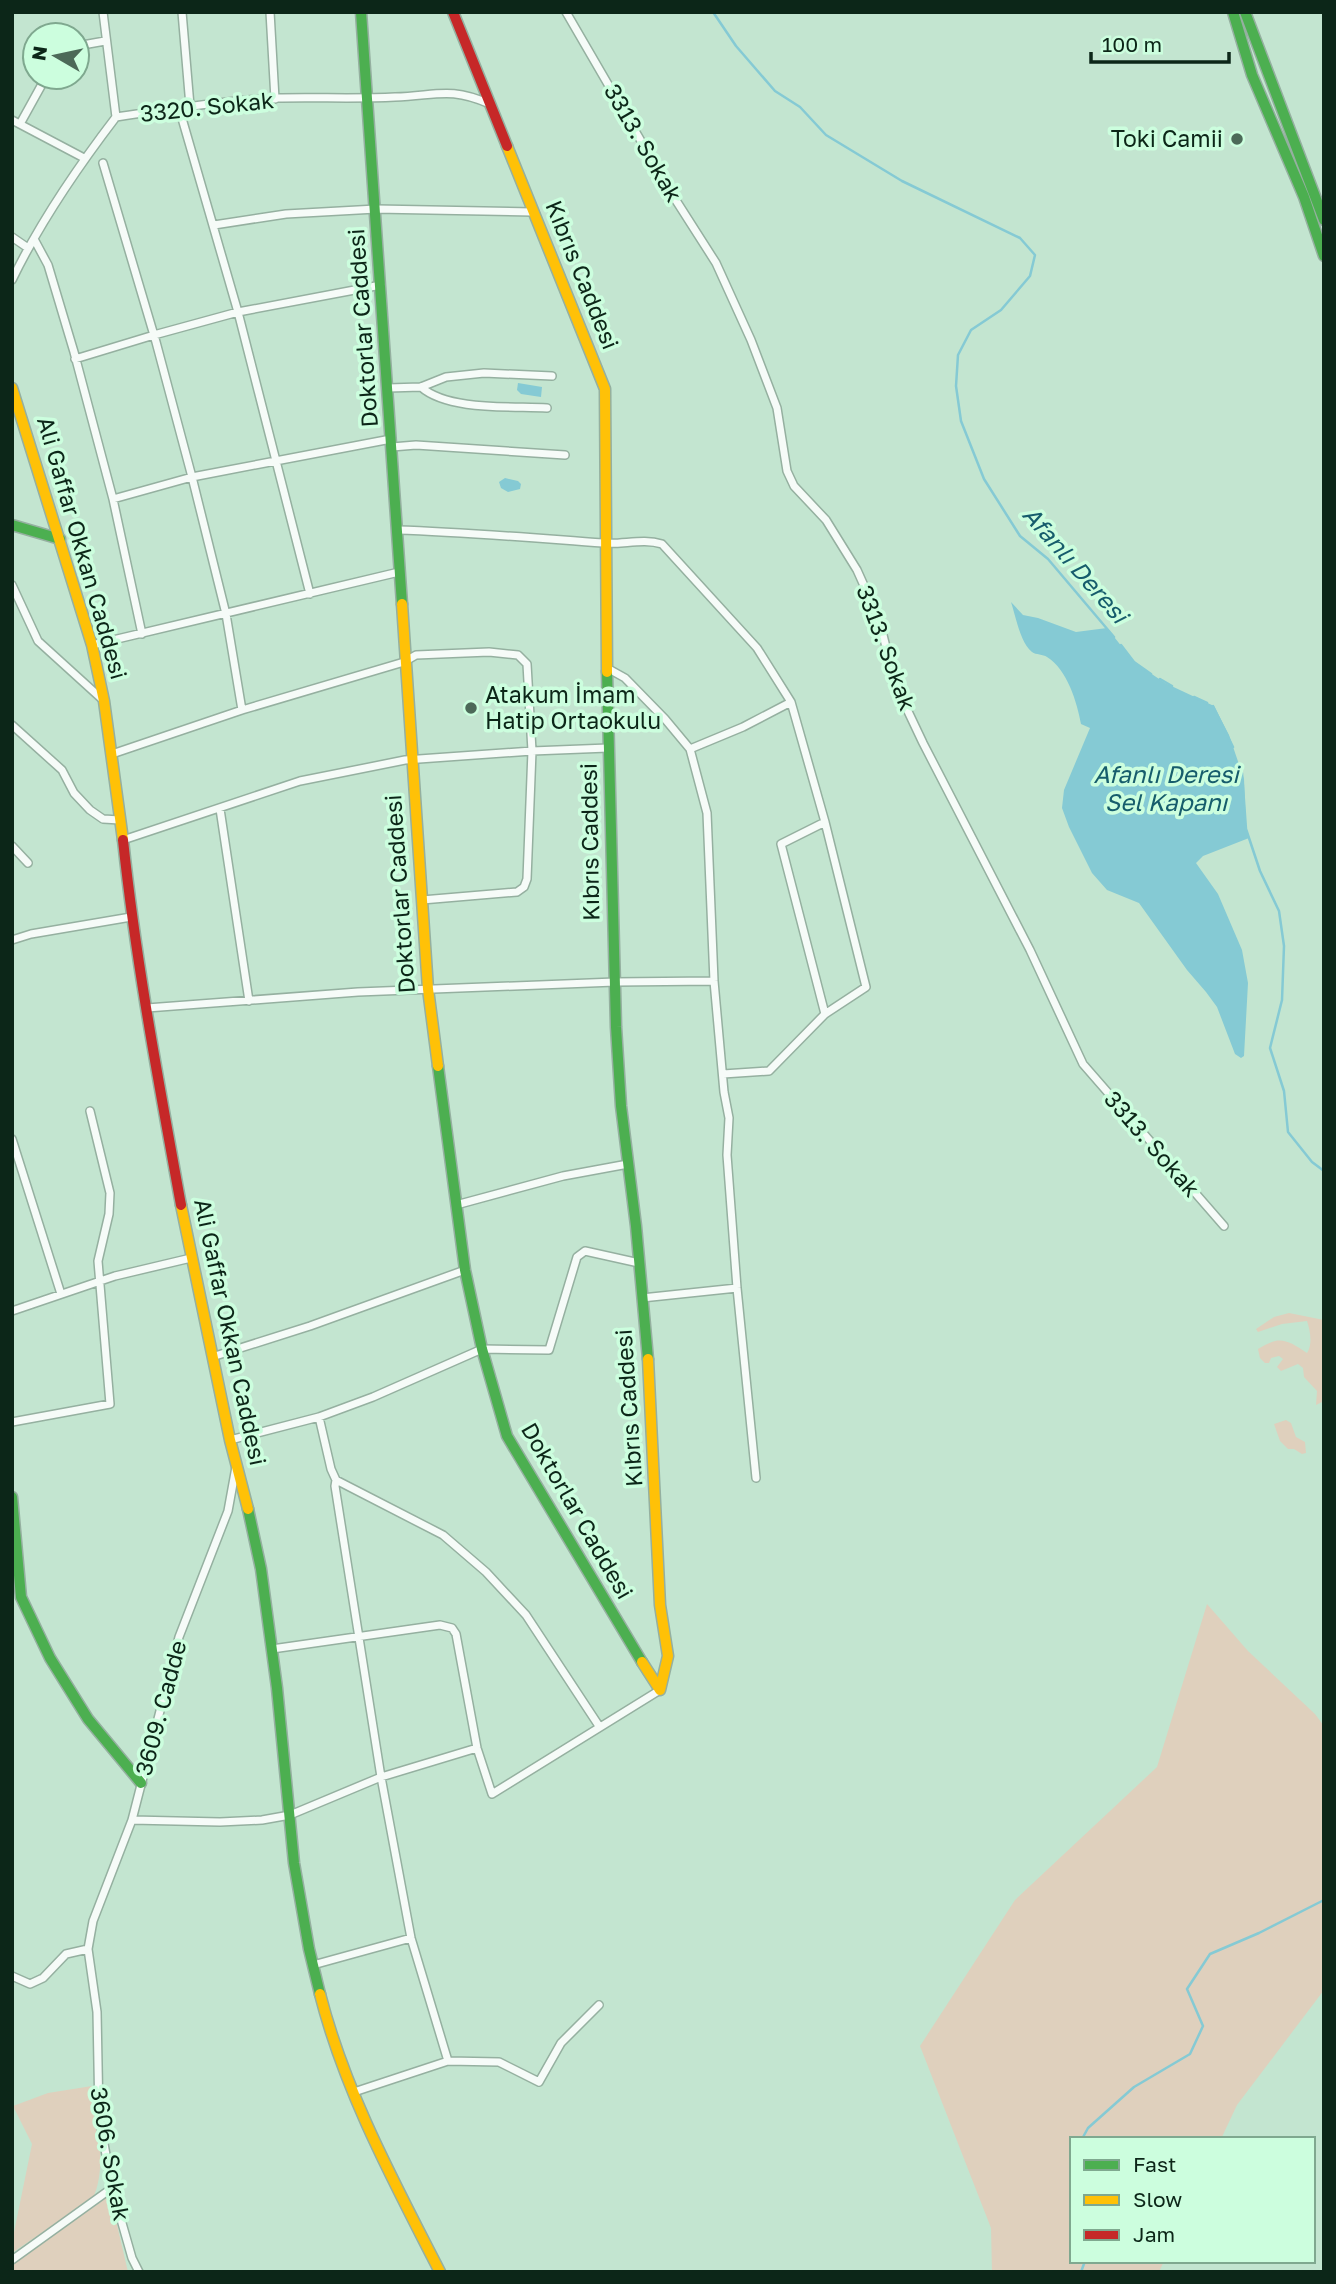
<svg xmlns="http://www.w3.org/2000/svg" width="1336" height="2284" viewBox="0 0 1336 2284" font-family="'Golos Text',sans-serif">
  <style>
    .green { fill: #dfd0bd }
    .water { fill: #85cad4 }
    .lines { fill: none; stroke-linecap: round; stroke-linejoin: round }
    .stream { stroke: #85cad4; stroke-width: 2.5 }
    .street-casing { stroke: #95b0a0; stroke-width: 10 }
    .fast-casing { stroke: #95b0a0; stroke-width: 13 }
    .slow-casing { stroke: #95b0a0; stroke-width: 13 }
    .jam-casing { stroke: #95b0a0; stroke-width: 13 }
    .street { stroke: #f6fbf8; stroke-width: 7 }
    .fast { stroke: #4caf50; stroke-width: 10 }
    .slow { stroke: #ffc107; stroke-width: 10 }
    .jam { stroke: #c62828; stroke-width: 10 }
    .poi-dot { fill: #4c6958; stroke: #ccfede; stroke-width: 2.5 }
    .labels { text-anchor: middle; stroke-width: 7; stroke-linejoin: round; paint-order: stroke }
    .street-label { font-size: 23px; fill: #0c2618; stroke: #ccfede }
    .poi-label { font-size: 23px; fill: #0c2618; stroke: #ccfede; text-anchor: end }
    .water-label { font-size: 24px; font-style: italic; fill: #165c6c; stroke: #ccfede }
  </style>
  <rect width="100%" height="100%" fill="#c3e5d0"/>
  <path class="green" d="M 1289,1313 L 1324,1320 L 1324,1401 L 1316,1405 L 1317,1391 L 1304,1377 L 1303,1368 L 1298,1364 L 1281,1371 L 1277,1367 L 1283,1359 L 1279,1356 L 1271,1358 L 1269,1363 L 1265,1363 L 1260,1358 L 1258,1349 C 1280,1335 1287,1340 1307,1353 C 1313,1344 1310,1330 1307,1321 L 1282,1324 L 1258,1332 L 1256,1329 L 1274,1317 Z
    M 1286,1420 L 1291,1423 L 1296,1437 L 1305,1442 L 1306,1453 L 1302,1454 L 1294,1449 L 1288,1449 L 1280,1441 L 1274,1424 Z
    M 1207,1604 L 1248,1651 L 1315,1714 L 1324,1726 L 1324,1990 L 1237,2105 L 1221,2139 L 1072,2139 L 1072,2261 L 1164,2261 L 1159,2272 L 992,2272 L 991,2228 L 920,2046 L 1015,1900 L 1157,1767 Z
    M 92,2086 C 96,2122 108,2165 93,2198 L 12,2253 L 12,2242 L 32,2144 L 13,2106 L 48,2093 Z
    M 110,2195 L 128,2272 L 12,2272 L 12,2264 Z"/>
  <path class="water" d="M 518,383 L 542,387 L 541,397 L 521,394 L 517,390 Z
    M 505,478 L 518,481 L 521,484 L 520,489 L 508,492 L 501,488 L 499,482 Z
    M 1011,602 L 1023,615 L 1038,618 L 1076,632 L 1107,628 L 1134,662 L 1165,683 L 1214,706 L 1229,735 L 1244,779 L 1246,829 L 1249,838 L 1203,856 L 1196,863 L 1218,894 L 1242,950 L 1248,983 L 1244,1056 L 1241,1058 L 1235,1054 L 1217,1007 L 1206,992 L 1187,970 L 1139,903 L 1107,890 L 1092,873 L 1069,827 L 1062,808 L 1064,790 L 1090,728 L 1081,724 C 1077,702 1067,669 1047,657 C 1043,654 1036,655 1032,652 C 1020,642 1016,617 1011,602 Z"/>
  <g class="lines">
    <path class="stream" d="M 713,12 L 736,46 L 775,91 L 800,107 L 826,135 L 902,181 L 1020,238 L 1035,255 L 1030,276 L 1001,310 L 971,330 L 958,355 L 956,386 L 961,421 L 984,479 L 1020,536 L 1048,559 L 1114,637
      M 1121,645 L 1134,662 L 1151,674
      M 1160,679 L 1172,686
      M 1194,697 L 1207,703
      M 1213,706 L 1233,747
      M 1242,773 L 1246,829 L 1260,871 L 1279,911 L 1284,946 L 1282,1000 L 1270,1048 L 1284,1091 L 1288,1132 L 1312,1162 L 1324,1171
      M 1082,2139 L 1088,2128 L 1134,2087 L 1190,2054 L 1203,2026 L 1187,1989 L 1210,1954 L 1259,1933 L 1324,1900
      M 1081,2272 L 1085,2261"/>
    <g class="street-casing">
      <path id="street" d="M 103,12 L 116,117
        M 182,12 L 190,106
        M 270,12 L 275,99
        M 566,12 L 670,191 L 716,263 L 751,340 L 777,408 L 787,471 L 794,486 L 826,520 L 857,570 L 879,619 L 889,659 L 905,705 L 923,743 L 1030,950 L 1083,1064 L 1224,1226
        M 77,46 L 105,41
        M 179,108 L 238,312 L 310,594
        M 12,120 L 84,158
        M 20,124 L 46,77
        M 103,163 L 156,342 L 192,477 L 226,614 L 242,710
        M 214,225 L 286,214 L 376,209 L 533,212
        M 12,237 L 28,248
        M 34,239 L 48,265 L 74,352 L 113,499 L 142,634
        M 12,280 C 40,222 77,168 116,117 C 169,109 223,101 276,98 C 316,97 356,99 395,97 C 436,96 449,86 490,104
        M 75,359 L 154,335 L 238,312 L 381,285
        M 421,387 C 448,411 512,406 547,408
        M 388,388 L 421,387 L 446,377 L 484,373 L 552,376
        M 392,447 L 416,445 L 565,455
        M 113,499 L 192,477 L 391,439
        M 397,530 C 466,532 534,538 603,543 C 622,545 643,538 662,544 L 757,648 L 791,702 L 825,822 L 866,987 L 825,1014 L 769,1071 L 723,1074
        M 12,585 L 38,641 L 103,700
        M 92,645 L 399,572
        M 607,668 L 625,678 L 665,719 L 690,749 L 707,813 L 714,981 L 724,1092 L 729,1118 L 727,1155 L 737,1288 L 756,1478
        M 12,725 L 62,770 L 74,793 L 90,810 L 103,819 L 120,820
        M 690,749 L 743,727 L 791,702
        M 112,754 L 242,710 L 404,662 L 416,655 L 489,652 L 518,655 L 527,664 L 532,751 L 527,879 L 524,887 L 517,892 L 422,900
        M 220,809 L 249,1001
        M 123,840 L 300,781 L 405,760 L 532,751 L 608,748
        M 12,846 L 28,863
        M 12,940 L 31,934 L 131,917
        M 147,1008 L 358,992 L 615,982 L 714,981
        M 825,1014 L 781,844 L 825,822
        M 12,1139 L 61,1294
        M 456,1205 L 563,1176 L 628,1164
        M 642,1298 L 737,1288
        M 12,1311 L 115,1276 L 191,1258
        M 212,1357 L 310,1326 L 465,1270
        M 319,1417 L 331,1469 L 336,1480 L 443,1535 L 486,1572 L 526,1615 L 599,1726
        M 12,1422 L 110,1404 L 98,1261 L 109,1214 L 110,1193 L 90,1111
        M 230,1440 L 319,1417 L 373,1397 L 482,1349 L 549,1350 L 577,1257 L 585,1251 L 639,1263
        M 336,1480 L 335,1486 L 381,1777 L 411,1938 L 448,2061
        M 272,1649 L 440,1625 L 452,1628 L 456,1634 L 477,1748 L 492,1794 L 660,1690
        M 132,1820 L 220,1822 L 262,1820 L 290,1815 L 381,1777 L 477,1748
        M 313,1965 L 411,1938
        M 12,1976 L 30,1984 L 43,1978 L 66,1954 L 88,1949
        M 354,2092 L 448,2061 L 499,2062 L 539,2082 L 561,2043 L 599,2005
        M 12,2260 L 112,2188
        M 139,2272 L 132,2258 L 112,2188 L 99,2116 L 97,2012 L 88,1949 L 93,1921 L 132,1820 L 179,1637 L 228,1511 L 236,1467"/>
    </g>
    <g class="fast-casing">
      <path id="fast" d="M 361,12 L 402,604
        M 1233,12 L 1252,75 L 1304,197 L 1324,256
        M 1245,12 L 1324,220
        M 12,525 L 60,539
        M 607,672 L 616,1027 L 621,1106 L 636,1226 L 648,1359
        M 438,1066 L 465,1270 L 482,1349 L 507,1436 L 642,1662
        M 12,1497 L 21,1597 L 50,1658 L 88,1719 L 141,1783
        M 248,1509 L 261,1569 L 277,1688 L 294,1863 L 309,1949 L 320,1994"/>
    </g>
    <g class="slow-casing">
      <path id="slow" d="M 507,146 L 605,389 L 607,672
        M 12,388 L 92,645 L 104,701 L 123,840
        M 402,604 L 428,989 L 438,1066
        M 181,1205 L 230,1440 L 248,1509
        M 642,1662 L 660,1690 L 668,1656 L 660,1605 L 648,1359
        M 320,1994 C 345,2092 394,2182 440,2272"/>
    </g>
    <g class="jam-casing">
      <path id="jam" d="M 453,12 L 507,146
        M 123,840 C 136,963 159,1084 181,1205"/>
    </g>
    <use href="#street" class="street"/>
    <use href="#fast" class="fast"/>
    <use href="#slow" class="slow"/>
    <use href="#jam" class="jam"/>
  </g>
  <g class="poi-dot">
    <circle cx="1237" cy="139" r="7"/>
    <circle cx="471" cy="708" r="7"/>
  </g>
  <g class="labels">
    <g class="street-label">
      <text transform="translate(207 107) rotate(-6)" y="8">3320. Sokak</text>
      <text transform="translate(643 143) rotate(60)" y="8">3313. Sokak</text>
      <text transform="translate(582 275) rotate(68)" y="8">Kıbrıs Caddesi</text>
      <text transform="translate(363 328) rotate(-94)" y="8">Doktorlar Caddesi</text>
      <text transform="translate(82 548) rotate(74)" y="8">Ali Gaffar Okkan Caddesi</text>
      <text transform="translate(886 648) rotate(70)" y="8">3313. Sokak</text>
      <text transform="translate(590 842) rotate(-91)" y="8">Kıbrıs Caddesi</text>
      <text transform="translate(400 894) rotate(-94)" y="8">Doktorlar Caddesi</text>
      <text transform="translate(1152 1144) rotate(49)" y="8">3313. Sokak</text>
      <text transform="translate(230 1332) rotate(78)" y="8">Ali Gaffar Okkan Caddesi</text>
      <text transform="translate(629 1408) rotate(-94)" y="8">Kıbrıs Caddesi</text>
      <text transform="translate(577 1511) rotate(60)" y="8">Doktorlar Caddesi</text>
      <text transform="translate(161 1708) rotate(-75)" y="8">3609. Cadde</text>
      <text transform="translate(110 2154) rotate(80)" y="8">3606. Sokak</text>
    </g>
    <g class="poi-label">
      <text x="1223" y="147">Toki Camii</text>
      <text x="485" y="703" text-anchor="start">Atakum İmam<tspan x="485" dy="26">Hatip Ortaokulu</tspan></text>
    </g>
    <g class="water-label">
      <text transform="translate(1075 565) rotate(49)" y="8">Afanlı Deresi</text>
      <text x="1166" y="783">Afanlı Deresi<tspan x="1166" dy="28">Sel Kapanı</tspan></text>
    </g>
  </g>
  <rect width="1336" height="2284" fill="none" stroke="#0c2618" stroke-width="28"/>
  <rect x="1070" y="2137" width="245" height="126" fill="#ccfede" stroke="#7fa88f" stroke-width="2"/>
  <rect x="1084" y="2160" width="35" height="10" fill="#4caf50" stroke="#7fa88f" stroke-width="2"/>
  <text x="1133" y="2172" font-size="21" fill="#0c2618">Fast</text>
  <rect x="1084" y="2195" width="35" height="10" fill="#ffc107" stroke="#7fa88f" stroke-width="2"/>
  <text x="1133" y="2207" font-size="21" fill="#0c2618">Slow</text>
  <rect x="1084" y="2230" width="35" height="10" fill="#c62828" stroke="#7fa88f" stroke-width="2"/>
  <text x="1133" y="2242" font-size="21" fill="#0c2618">Jam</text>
  <g transform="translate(56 56) rotate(279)"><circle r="33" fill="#ccfede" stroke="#7fa88f" stroke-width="2"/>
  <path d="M0-5L12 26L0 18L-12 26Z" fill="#4c6958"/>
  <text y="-10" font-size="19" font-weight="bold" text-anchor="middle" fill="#0c2618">N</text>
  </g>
  <path d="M1091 52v10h138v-10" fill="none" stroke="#0c2618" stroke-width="3.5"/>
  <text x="1102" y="52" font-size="21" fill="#0c2618" stroke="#ccfede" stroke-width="5" paint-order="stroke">100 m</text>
</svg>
